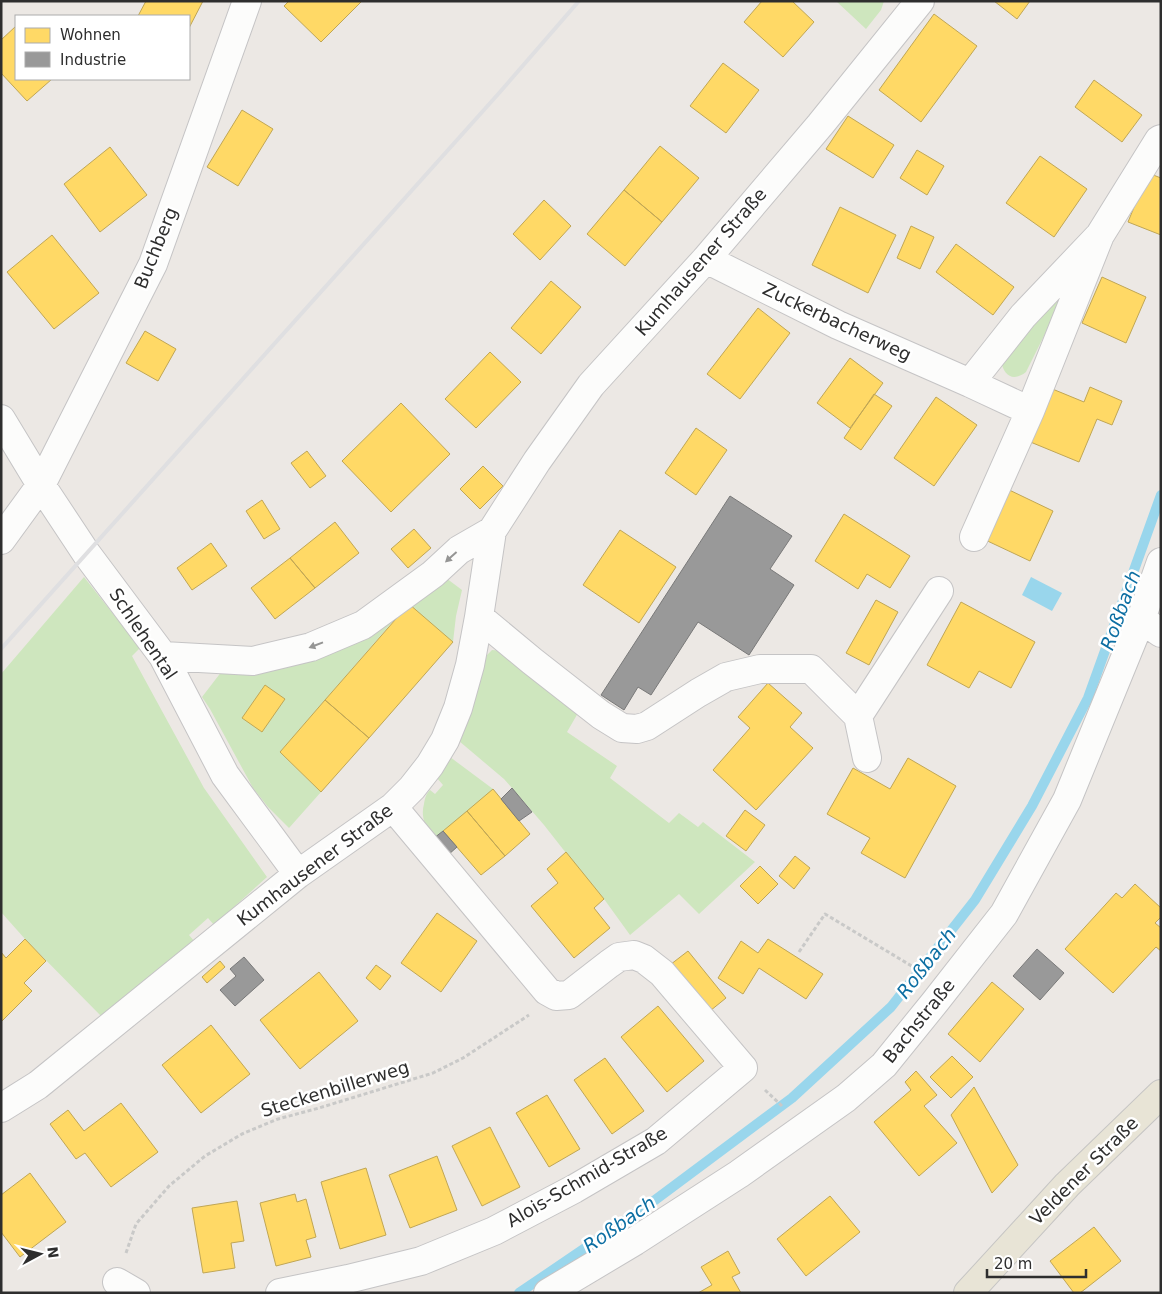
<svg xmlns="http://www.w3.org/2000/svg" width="1162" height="1294" viewBox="0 0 1162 1294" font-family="'DejaVu Sans',sans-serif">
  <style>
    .green { fill: #cee6be }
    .water { fill: #99d6ec }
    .homes { fill: #ffd966; stroke: #c0a655 }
    .industry { fill: #999; stroke: #797979 }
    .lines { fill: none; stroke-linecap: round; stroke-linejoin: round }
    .stream { stroke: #99d6ec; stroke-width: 10 }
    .minor-casing { stroke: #c5c4c5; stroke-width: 30 }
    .major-casing { stroke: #c6c5c4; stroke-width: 30 }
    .path { stroke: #c9c9c8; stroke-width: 3; stroke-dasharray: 4 2.5; stroke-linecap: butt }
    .minor { stroke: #fcfcfb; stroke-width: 28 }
    .major { stroke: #e8e4d6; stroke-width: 28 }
    .rail { stroke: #dfdfe1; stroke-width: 4 }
    .oneway { fill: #959594 }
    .labels { text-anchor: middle; stroke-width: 5; stroke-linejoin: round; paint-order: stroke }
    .street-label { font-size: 18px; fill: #2e2e2e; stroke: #fff }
    .water-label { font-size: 19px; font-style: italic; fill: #0d6fa3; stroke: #fff }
  </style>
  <rect width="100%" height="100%" fill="#ece8e4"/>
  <path class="green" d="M 836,1 L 884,1 L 881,10 L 866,29 Z
    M 1061,295 L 1061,302 L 1026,372 C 1013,382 1004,376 1001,361 Z
    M 442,575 L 462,590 L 456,616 L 453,642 L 408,604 L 280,752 L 321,792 L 289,828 L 268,807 L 253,788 L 210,709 L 202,697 L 222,671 L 244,670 Z
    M 84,577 L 140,648 L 132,656 L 204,788 L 267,877 L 214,925 L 208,918 L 189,935 L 195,942 L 102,1017 L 25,939 L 1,912 L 1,674 Z
    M 492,650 L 503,651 L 578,713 L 567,732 L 617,766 L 610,778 L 669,823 L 679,813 L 698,827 L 703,822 L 755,862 L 699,914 L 679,894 L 630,935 L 604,899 L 566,853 L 544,825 L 512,788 L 504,779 L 459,741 L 487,655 Z
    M 450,757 L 493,789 L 457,847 L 448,855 C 436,840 418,825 424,804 C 425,798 426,794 430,790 L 435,794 L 443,785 L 437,778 Z"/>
  <path class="water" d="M 1031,577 L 1062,593 L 1052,611 L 1022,595 Z"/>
  <path class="homes" d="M 146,1 L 203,1 L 189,28 L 189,16 L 138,16 Z
    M 289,1 L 362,1 L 321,42 L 284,6 Z
    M 762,1 L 792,1 L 814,22 L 783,57 L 744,22 Z
    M 994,1 L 1030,1 L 1017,19 Z
    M 934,14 L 977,46 L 921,122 L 879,90 Z
    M 16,26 L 16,79 L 52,79 L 27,101 L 1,73 L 1,40 Z
    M 723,63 L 759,90 L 726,133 L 690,106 Z
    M 1094,80 L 1142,115 L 1122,142 L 1075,107 Z
    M 242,110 L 273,129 L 238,186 L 207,167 Z
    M 848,116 L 894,145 L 873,178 L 826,149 Z
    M 660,146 L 699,178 L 662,222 L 624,190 Z
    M 110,147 L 147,195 L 100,232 L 64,184 Z
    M 917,150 L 944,166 L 927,195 L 900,178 Z
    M 1040,156 L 1087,189 L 1054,237 L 1006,203 Z
    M 1148,173 L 1161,178 L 1161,235 L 1128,222 Z
    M 624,190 L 662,222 L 625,266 L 587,234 Z
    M 544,200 L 571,226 L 540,260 L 513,234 Z
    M 840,207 L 896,235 L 868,293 L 812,265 Z
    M 911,226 L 934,237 L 920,269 L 897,258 Z
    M 52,235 L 99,293 L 54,329 L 7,272 Z
    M 956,244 L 1014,287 L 993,315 L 936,272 Z
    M 1102,277 L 1146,297 L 1126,343 L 1082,323 Z
    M 551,281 L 581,307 L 541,354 L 511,328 Z
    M 758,308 L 790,333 L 740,399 L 707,374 Z
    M 145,331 L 176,349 L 158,381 L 126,363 Z
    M 490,352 L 521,382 L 476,428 L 445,399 Z
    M 850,358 L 883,383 L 850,428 L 817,403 Z
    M 1090,387 L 1122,401 L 1112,425 L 1097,419 L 1079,462 L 1028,441 L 1050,388 L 1084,402 Z
    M 874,394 L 892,406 L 861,450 L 844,438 Z
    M 936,397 L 977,425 L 934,486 L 894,458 Z
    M 401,403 L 450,454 L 391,512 L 342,461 Z
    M 696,428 L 727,450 L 696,495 L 665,473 Z
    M 307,451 L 326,476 L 310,488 L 291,463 Z
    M 483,466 L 503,486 L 480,509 L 460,489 Z
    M 1003,487 L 1053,511 L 1030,561 L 979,537 Z
    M 262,500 L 280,529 L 264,539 L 246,511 Z
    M 844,514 L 910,556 L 890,588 L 867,574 L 858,589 L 815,561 Z
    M 335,522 L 359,553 L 315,588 L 290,558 Z
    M 414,529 L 431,548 L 408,568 L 391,549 Z
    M 620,530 L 676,567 L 639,623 L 583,585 Z
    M 211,543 L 227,566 L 192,590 L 177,568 Z
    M 290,558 L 315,588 L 275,619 L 251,588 Z
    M 876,600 L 898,612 L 869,665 L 846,653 Z
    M 961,602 L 1035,642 L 1011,688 L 979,671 L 969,688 L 927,665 Z
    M 409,604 L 453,642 L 369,738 L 325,700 Z
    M 768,683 L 802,713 L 790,727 L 813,748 L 756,810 L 713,770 L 750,728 L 738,717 Z
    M 265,685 L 285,699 L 262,732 L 242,718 Z
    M 325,700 L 369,738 L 321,792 L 280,752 Z
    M 908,758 L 956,786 L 905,878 L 861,853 L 870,838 L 827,814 L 853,768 L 890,789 Z
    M 493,789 L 530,834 L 505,856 L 467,811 Z
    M 745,810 L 765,825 L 746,851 L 726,836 Z
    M 467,811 L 505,856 L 481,875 L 443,831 Z
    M 566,852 L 604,899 L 594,908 L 610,928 L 574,958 L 531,906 L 558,883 L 547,869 Z
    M 795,856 L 810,868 L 794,889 L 779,876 Z
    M 760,866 L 778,884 L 758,904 L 740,886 Z
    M 1135,884 L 1161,908 L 1161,917 L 1155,923 L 1161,928 L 1161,951 L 1156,947 L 1113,993 L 1065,949 L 1116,893 L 1122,898 Z
    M 437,913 L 477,941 L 441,992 L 401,963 Z
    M 25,939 L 46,961 L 24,983 L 32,991 L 1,1022 L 1,952 L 6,958 Z
    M 768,939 L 823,974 L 806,999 L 759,968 L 743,994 L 718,978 L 741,941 L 758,953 Z
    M 688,951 L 726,998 L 705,1015 L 666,968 Z
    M 220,961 L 225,967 L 207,983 L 202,977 Z
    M 376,965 L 391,976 L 380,990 L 366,978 Z
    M 319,972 L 358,1021 L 300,1069 L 260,1020 Z
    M 992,982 L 1024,1009 L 980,1062 L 948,1034 Z
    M 658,1006 L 704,1061 L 667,1092 L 621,1037 Z
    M 211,1025 L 250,1074 L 201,1113 L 162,1065 Z
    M 952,1056 L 973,1077 L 951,1098 L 930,1077 Z
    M 605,1058 L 644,1111 L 612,1134 L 574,1080 Z
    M 916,1071 L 937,1095 L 924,1106 L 957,1143 L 919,1176 L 874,1122 L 911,1090 L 905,1082 Z
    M 974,1087 L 1018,1165 L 992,1193 L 951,1115 Z
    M 547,1095 L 580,1149 L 549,1167 L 516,1113 Z
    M 121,1103 L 158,1152 L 111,1187 L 85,1153 L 76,1159 L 50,1124 L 68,1110 L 84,1131 Z
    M 490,1127 L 520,1187 L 482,1206 L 452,1146 Z
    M 437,1156 L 457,1210 L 410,1228 L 389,1175 Z
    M 366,1168 L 386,1235 L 340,1249 L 321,1182 Z
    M 30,1173 L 66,1222 L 20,1257 L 1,1232 L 1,1195 Z
    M 295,1194 L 297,1202 L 306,1199 L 316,1237 L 306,1240 L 311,1257 L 276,1266 L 260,1203 Z
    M 830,1196 L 860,1232 L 806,1276 L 777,1239 Z
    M 237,1201 L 244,1241 L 231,1243 L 235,1268 L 203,1273 L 192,1208 Z
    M 1094,1227 L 1121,1261 L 1080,1293 L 1074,1293 L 1050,1261 Z
    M 728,1251 L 740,1273 L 732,1277 L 741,1293 L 698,1293 L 712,1285 L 701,1267 Z"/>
  <path class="industry" d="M 730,496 L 792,536 L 770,569 L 794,585 L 749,655 L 698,622 L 651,695 L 638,687 L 624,710 L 601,695 Z
    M 512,788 L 532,812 L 519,821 L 501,799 Z
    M 443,831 L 457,847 L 448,855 L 434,838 Z
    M 1037,949 L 1064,973 L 1040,1000 L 1013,976 Z
    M 244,957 L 264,980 L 235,1006 L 220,990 L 236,976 L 230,969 Z"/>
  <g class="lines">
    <path class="stream" d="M 519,1293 L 647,1206 L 792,1098 L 891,1007 L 975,900 L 1032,806 L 1088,698 L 1161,495"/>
    <g class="minor-casing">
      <path id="minor" d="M 706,259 L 838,325 L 970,383 L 1023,316 L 1100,235
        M 970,383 L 1030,411
        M 1,419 L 41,485 L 86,553 L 163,656 L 225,775 L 298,874
        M 974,537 L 1030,411 L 1100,235 L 1159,140 L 1161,139
        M 1,540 L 41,485 L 153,264 L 247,1
        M 479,617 L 532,661 L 601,715 L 622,728 L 637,729 L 647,726 L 698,693 L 726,677 L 760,669 L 811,669 L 858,716 L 867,758
        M 1141,619 L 1161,633
        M 163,656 L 253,661 L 311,647 L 363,625 L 433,574 L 459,550 L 492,531
        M 858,716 L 939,591
        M 1,1108 L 38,1085 L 298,874 L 393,807 L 412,788 L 430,765 L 445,740 L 458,708 L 470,665 L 479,617 L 492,531 L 537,461 L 591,385 L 706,259 L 820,125 L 920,1
        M 117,1282 L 136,1293
        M 280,1293 L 348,1279 L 421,1261 L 494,1231 L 574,1189 L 656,1141 L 743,1068 L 662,973 L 644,959 L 634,955 L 619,957 L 609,964 L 569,995 L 556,996 L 547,991 L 393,807
        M 548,1293 L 635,1241 L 739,1174 L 846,1098 L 884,1065 L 935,1002 L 1004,914 L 1067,800 L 1141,619 L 1161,562"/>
    </g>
    <g class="major-casing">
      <path id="major" d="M 968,1293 L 1067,1185 L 1161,1094"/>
    </g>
    <path class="path" d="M 799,952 L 825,914 L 920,971
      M 765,1090 L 782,1106
      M 126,1253 L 136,1224 L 169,1186 L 205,1156 L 242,1134 L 278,1119 L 319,1108 L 433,1073 L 463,1058 L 529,1015"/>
    <use href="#minor" class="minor"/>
    <use href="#major" class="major"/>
    <path class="rail" d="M 1,649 L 500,92 L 579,1"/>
  </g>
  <defs><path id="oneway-solid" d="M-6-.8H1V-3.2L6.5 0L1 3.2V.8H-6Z" transform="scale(1.25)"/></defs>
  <g class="oneway">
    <use href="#oneway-solid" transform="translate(451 557) rotate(138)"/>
    <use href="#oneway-solid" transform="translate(316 645) rotate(159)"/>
  </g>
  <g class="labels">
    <g class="street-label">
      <text transform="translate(156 248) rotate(-68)" y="6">Buchberg</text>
      <text transform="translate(701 262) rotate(-49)" y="6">Kumhausener Straße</text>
      <text transform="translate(837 322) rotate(25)" y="6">Zuckerbacherweg</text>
      <text transform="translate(143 634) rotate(56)" y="6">Schlehental</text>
      <text transform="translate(315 865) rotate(-37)" y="6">Kumhausener Straße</text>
      <text transform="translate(919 1021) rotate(-51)" y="6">Bachstraße</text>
      <text transform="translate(335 1089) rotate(-17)" y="6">Steckenbillerweg</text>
      <text transform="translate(1084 1171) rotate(-45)" y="6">Veldener Straße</text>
      <text transform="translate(587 1177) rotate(-30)" y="6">Alois-Schmid-Straße</text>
    </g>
    <g class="water-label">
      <text transform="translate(1120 610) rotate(-70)" y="7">Roßbach</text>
      <text transform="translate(926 963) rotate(-52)" y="7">Roßbach</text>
      <text transform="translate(619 1224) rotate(-35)" y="7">Roßbach</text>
    </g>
  </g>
  <rect width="1162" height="1294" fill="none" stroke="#2e2e2e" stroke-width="5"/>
  <rect x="15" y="15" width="175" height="65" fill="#ffffff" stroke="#ababab"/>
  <rect x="25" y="28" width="25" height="15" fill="#ffd966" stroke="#ababab"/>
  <text x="60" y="40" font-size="15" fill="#2e2e2e">Wohnen</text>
  <rect x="25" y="52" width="25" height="15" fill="#999999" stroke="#ababab"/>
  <text x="60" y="65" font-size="15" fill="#2e2e2e">Industrie</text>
  <g transform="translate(40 1254) rotate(83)" stroke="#ffffff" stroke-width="4" paint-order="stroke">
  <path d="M0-4L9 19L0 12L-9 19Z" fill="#2e2e2e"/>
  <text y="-8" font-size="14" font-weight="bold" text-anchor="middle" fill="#2e2e2e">N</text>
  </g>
  <path d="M987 1269v8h99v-8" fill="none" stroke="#2e2e2e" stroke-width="2.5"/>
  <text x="994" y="1269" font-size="15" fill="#2e2e2e" stroke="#ffffff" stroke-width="4" paint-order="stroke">20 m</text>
</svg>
